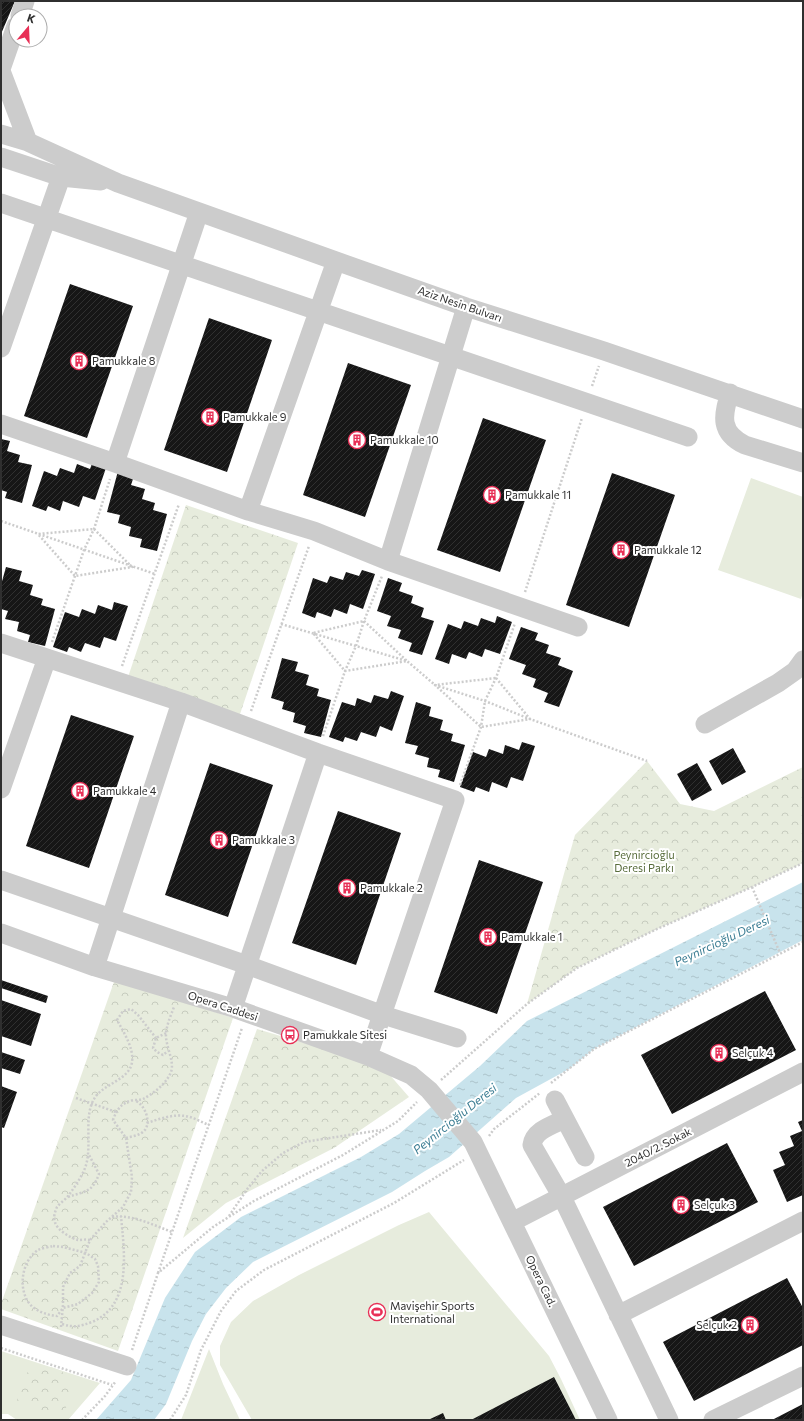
<svg xmlns="http://www.w3.org/2000/svg" width="804" height="1421" viewBox="0 0 804 1421" font-family="Commissioner,sans-serif">
  <style>
    .grass { fill: #e7ecdd }
    .park { fill: url(#park-crowns) }
    .water { fill: url(#water-ripples) }
    .building { fill: url(#building-hatch) }
    .lines { fill: none; stroke-linecap: round; stroke-linejoin: round }
    .path { stroke: #ccc; stroke-width: 2.5; stroke-dasharray: 2 2; stroke-linecap: butt }
    .minor { stroke: #ccc; stroke-width: 19 }
    .labels { text-anchor: middle; stroke-width: 4; stroke-linejoin: round; paint-order: stroke }
    .street-label { font-size: 11px; fill: #2f2f2f; stroke: #fff }
    .poi-label { font-size: 11px; fill: #2f2f2f; stroke: #fff; text-anchor: start }
    .park-label { font-size: 11px; fill: #586c3b; stroke: #fff }
    .water-label { font-size: 12px; font-style: italic; fill: #3b7d93; stroke: #fff }
  </style>
  <defs>
    <pattern id="park-crowns" width="20" height="18" patternUnits="userSpaceOnUse"><rect width="20" height="18" fill="#e7ecdd"/><path d="M2 6a3 3 0 1 1 6 0M12 15a3 3 0 1 1 6 0" fill="none" stroke="#c6cbbe"/></pattern>
    <pattern id="water-ripples" width="26" height="14" patternUnits="userSpaceOnUse"><rect width="26" height="14" fill="#c8e3ec"/><path d="M2 4q2-2 4 0t4 0M15 11q2-2 4 0t4 0" fill="none" stroke="#acc3cb"/></pattern>
    <pattern id="building-hatch" width="6" height="6" patternUnits="userSpaceOnUse"><rect width="6" height="6" fill="#161616"/><path d="M-1 1l2-2M0 6l6-6M5 7l2-2" fill="none" stroke="#303030"/></pattern>
  </defs>
  <rect width="100%" height="100%" fill="#fff"/>
  <path class="grass" d="M 751,478 L 803,497 L 803,592 L 801,599 L 718,570 Z
    M 429,1212 L 549,1356 L 561,1379 L 580,1420 L 252,1420 L 220,1365 L 220,1346 L 231,1322 L 253,1301 L 299,1275 L 399,1225 Z
    M 209,1349 L 223,1384 L 240,1420 L 181,1420 Z
    M 1,1351 L 100,1383 L 68,1420 L 17,1420 L 8,1414 L 1,1414 Z"/>
  <path class="park" d="M 186,505 L 298,543 L 239,717 L 127,680 Z
    M 647,761 L 680,804 L 714,811 L 803,767 L 803,863 L 752,887 L 657,929 L 577,968 L 527,1004 L 575,835 Z
    M 115,979 L 233,1018 L 118,1351 L 1,1309 L 1,1304 Z
    M 257,1029 L 382,1066 L 409,1097 L 334,1148 L 226,1203 L 183,1238 Z
    M 51,1367 L 62,1371 L 71,1391 L 65,1411 L 45,1415 L 17,1401 L 24,1374 L 38,1368 Z"/>
  <path class="water" d="M 803,882 L 803,940 L 594,1049 L 569,1069 L 516,1098 L 449,1157 L 425,1171 L 392,1192 L 253,1262 L 226,1288 L 206,1314 L 192,1341 L 166,1404 L 154,1420 L 96,1420 L 131,1380 L 165,1298 L 195,1252 L 241,1217 L 361,1157 L 399,1134 L 480,1066 L 527,1021 Z"/>
  <path class="building" d="M 1,1 L 15,1 L 1,34 Z
    M 70,284 L 133,306 L 87,438 L 24,416 Z
    M 209,318 L 272,340 L 227,472 L 164,450 Z
    M 348,363 L 411,385 L 365,517 L 303,495 Z
    M 483,418 L 546,440 L 500,572 L 437,550 Z
    M 1,439 L 10,441 L 7,451 L 20,455 L 18,462 L 32,465 L 22,503 L 5,498 L 7,492 L 1,490 Z
    M 93,461 L 107,465 L 95,500 L 83,496 L 79,507 L 63,501 L 60,511 L 48,506 L 46,511 L 32,506 L 44,471 L 57,476 L 60,468 L 74,473 L 77,464 L 90,469 Z
    M 118,471 L 134,476 L 131,485 L 145,489 L 142,499 L 155,503 L 153,510 L 167,514 L 157,551 L 140,547 L 142,539 L 129,536 L 131,527 L 118,523 L 120,515 L 107,512 Z
    M 612,473 L 675,495 L 629,627 L 566,605 Z
    M 6,567 L 22,571 L 19,581 L 33,585 L 30,595 L 43,599 L 41,605 L 55,609 L 45,646 L 28,642 L 30,635 L 17,631 L 19,622 L 5,619 L 8,611 L 1,609 L 1,585 Z
    M 362,570 L 375,574 L 363,609 L 350,604 L 347,614 L 334,609 L 331,617 L 317,612 L 315,618 L 302,613 L 313,578 L 327,583 L 330,576 L 343,580 L 346,572 L 359,576 Z
    M 388,578 L 402,583 L 399,591 L 413,596 L 411,603 L 424,608 L 421,617 L 434,621 L 422,655 L 409,651 L 412,643 L 398,638 L 401,630 L 387,626 L 391,616 L 377,611 Z
    M 114,602 L 128,606 L 116,641 L 104,637 L 100,648 L 85,643 L 81,652 L 69,647 L 67,652 L 53,647 L 65,612 L 79,617 L 82,609 L 95,614 L 98,605 L 112,610 Z
    M 497,616 L 512,622 L 500,654 L 485,649 L 482,657 L 469,652 L 466,659 L 452,654 L 449,664 L 435,659 L 448,624 L 461,629 L 464,621 L 478,626 L 481,618 L 495,623 Z
    M 521,627 L 538,633 L 535,640 L 549,645 L 546,653 L 561,658 L 558,665 L 573,671 L 559,707 L 544,702 L 548,693 L 533,687 L 536,679 L 522,674 L 526,665 L 509,659 Z
    M 282,658 L 298,662 L 295,671 L 309,675 L 306,685 L 319,689 L 317,696 L 331,700 L 321,737 L 304,733 L 306,726 L 293,722 L 295,713 L 282,709 L 284,702 L 271,698 Z
    M 391,691 L 404,696 L 392,731 L 380,726 L 376,737 L 361,732 L 357,741 L 345,737 L 343,742 L 329,737 L 342,702 L 355,706 L 357,698 L 371,703 L 374,695 L 388,699 Z
    M 416,702 L 431,707 L 429,716 L 443,720 L 440,730 L 453,734 L 451,741 L 465,745 L 454,782 L 438,777 L 440,770 L 427,767 L 429,758 L 415,754 L 418,746 L 405,743 Z
    M 71,715 L 134,736 L 89,868 L 26,846 Z
    M 522,742 L 535,746 L 523,781 L 511,777 L 507,788 L 492,782 L 489,792 L 476,787 L 474,792 L 460,787 L 473,752 L 486,757 L 489,749 L 503,754 L 505,745 L 519,750 Z
    M 733,748 L 746,772 L 722,785 L 709,761 Z
    M 210,763 L 273,785 L 228,917 L 165,895 Z
    M 697,763 L 712,790 L 692,801 L 677,774 Z
    M 338,811 L 401,833 L 356,965 L 292,943 Z
    M 479,860 L 543,882 L 497,1014 L 434,992 Z
    M 1,980 L 48,996 L 46,1003 L 1,988 Z
    M 765,991 L 796,1050 L 672,1114 L 641,1055 Z
    M 1,1000 L 41,1014 L 31,1046 L 1,1036 Z
    M 1,1052 L 25,1060 L 20,1074 L 1,1068 Z
    M 1,1086 L 17,1092 L 4,1128 L 1,1127 Z
    M 803,1120 L 803,1195 L 787,1202 L 773,1170 L 785,1165 L 779,1152 L 794,1146 L 790,1136 L 802,1131 L 798,1122 Z
    M 727,1143 L 758,1202 L 634,1266 L 603,1207 Z
    M 787,1278 L 803,1308 L 803,1345 L 694,1401 L 663,1342 Z
    M 554,1377 L 576,1420 L 471,1420 Z
    M 803,1404 L 803,1420 L 772,1420 Z
    M 443,1413 L 446,1420 L 428,1420 Z"/>
  <g class="lines">
    <path class="path" d="M 592,386 L 599,366
      M 1,521 L 155,574
      M 94,529 L 132,567 L 75,576 L 38,534 Z
      M 525,592 L 582,418
      M 364,621 L 407,661 L 345,671 L 313,633 Z
      M 281,624 L 407,661 L 435,685 L 485,701 L 530,719 L 647,761
      M 52,642 L 84,550 L 94,529 L 110,479
      M 122,666 L 179,504
      M 496,678 L 530,719 L 481,727 L 435,685 Z
      M 251,711 L 309,546
      M 323,736 L 345,671 L 356,646 L 364,621 L 382,576
      M 460,785 L 481,727 L 485,701 L 496,678 L 515,623
      M 752,887 L 780,953
      M 166,1033 L 156,1038 L 153,1048 L 157,1052 L 163,1055 L 168,1051
      M 441,1080 L 527,1004 L 577,968 L 657,929 L 752,887 L 803,863
      M 551,1083 L 594,1049 L 803,942
      M 76,1098 L 116,1112
      M 147,1123 C 159,1119 173,1114 185,1116 C 193,1117 201,1122 209,1125
      M 489,1136 L 494,1129 L 540,1093
      M 126,1138 C 132,1136 139,1136 144,1131 C 152,1123 145,1105 136,1101
      M 68,1197 C 85,1191 92,1193 99,1174 L 88,1153
      M 229,1216 L 248,1188 L 262,1171 L 283,1153 L 304,1142 L 381,1130
      M 112,1217 C 132,1214 153,1225 172,1232
      M 90,1240 C 86,1239 82,1240 78,1240 C 70,1238 56,1229 55,1222 C 53,1217 55,1212 57,1207 C 60,1203 65,1200 68,1196 C 74,1188 81,1178 85,1168 C 93,1147 83,1118 94,1099 C 102,1084 130,1080 132,1062 C 134,1048 124,1033 117,1020 L 123,1011 L 131,1009 L 138,1015 L 156,1038
      M 53,1246 L 63,1247 L 86,1253 L 95,1259 L 98,1266 L 99,1282 L 92,1293 L 78,1304 L 63,1308 L 57,1316 C 46,1315 31,1310 26,1298 C 19,1283 23,1260 38,1250 C 42,1248 49,1247 53,1246 Z
      M 158,1273 L 242,1028
      M 62,1324 C 74,1328 81,1326 92,1322 C 133,1305 124,1251 121,1216
      M 61,1327 L 63,1305 L 63,1287 L 70,1273 L 80,1266 L 90,1240 L 106,1222 L 123,1207 L 131,1192 L 132,1177 L 126,1138 L 113,1120 C 117,1109 122,1102 134,1100 C 137,1100 140,1100 143,1099 C 153,1094 167,1083 171,1072 C 175,1061 165,1046 166,1033 C 167,1024 171,1015 174,1007
      M 1,1348 L 112,1385
      M 132,1350 L 158,1273 L 213,1227 L 254,1201 L 343,1155 L 398,1121 L 417,1102
      M 82,1420 L 105,1396 L 116,1381
      M 170,1420 L 186,1395 L 201,1350 L 221,1311 L 236,1291 L 264,1270 L 394,1203 L 464,1160"/>
    <path class="minor" d="M 20,16 L 25,1
      M 1,69 L 16,26
      M 1,71 L 28,142
      M 1,134 L 28,142 L 118,183 L 336,261 L 466,307 L 604,351 L 803,419
      M 1,157 L 61,177 L 101,181
      M 1,203 L 688,437
      M 1,348 L 61,177
      M 730,393 C 722,416 720,433 745,445 L 803,463
      M 1,424 L 115,463 L 248,511 L 314,531 L 388,561 L 578,627
      M 115,463 L 199,212
      M 248,511 L 336,261
      M 388,561 L 466,307
      M 1,643 L 181,702 L 318,753 L 455,800 L 368,1056
      M 705,724 L 778,683 L 795,671 L 803,660
      M 1,789 L 47,658
      M 1,880 L 247,965 L 383,1015 L 457,1038
      M 1,933 L 95,967 L 233,1008 L 368,1056 L 411,1075 L 429,1090 L 473,1142 L 608,1420
      M 95,967 L 181,702
      M 233,1008 L 318,753
      M 555,1100 L 585,1157
      M 565,1119 C 553,1125 534,1130 532,1145 L 562,1197 L 669,1420
      M 512,1222 L 803,1072
      M 618,1315 L 803,1221
      M 1,1325 L 127,1366
      M 713,1420 L 803,1376"/>
  </g>
  <defs>
    <g id="building-ring" transform="scale(0.9)"><circle r="9.5" fill="#fff" stroke="#e82f56" stroke-width="1.5"/><path d="M-4-6H4V6H1V3H-1V6H-4ZM-2.5-4.3h1.7v1.8h-1.7ZM.8-4.3h1.7v1.8H.8ZM-2.5-1h1.7V.8h-1.7ZM.8-1h1.7V.8H.8Z" fill="#e82f56"/></g>
    <g id="bus-ring" transform="scale(0.9)"><circle r="9.5" fill="#fff" stroke="#e82f56" stroke-width="1.5"/><path d="M-5-6H5V4H4V6H2V4H-2V6H-4V4H-5ZM-3.5-4V0h7V-4ZM-3.5 1.2v1.5H-2V1.2ZM2 1.2v1.5H3.5V1.2Z" fill="#e82f56"/></g>
    <g id="stadium-ring" transform="scale(0.9)"><circle r="9.5" fill="#fff" stroke="#e82f56" stroke-width="1.5"/><path d="M0-5a6.5 5 0 1 0 0 10a6.5 5 0 1 0 0-10ZM-3.5-1.8h7v3.6h-7Z" fill="#e82f56"/></g>
  </defs>
  <g fill-rule="evenodd">
    <use href="#building-ring" x="79" y="361"/>
    <use href="#building-ring" x="210" y="417"/>
    <use href="#building-ring" x="357" y="440"/>
    <use href="#building-ring" x="492" y="495"/>
    <use href="#building-ring" x="621" y="550"/>
    <use href="#building-ring" x="80" y="791"/>
    <use href="#building-ring" x="219" y="840"/>
    <use href="#building-ring" x="347" y="888"/>
    <use href="#building-ring" x="488" y="937"/>
    <use href="#bus-ring" x="290" y="1035"/>
    <use href="#building-ring" x="719" y="1053"/>
    <use href="#building-ring" x="681" y="1205"/>
    <use href="#stadium-ring" x="377" y="1312"/>
    <use href="#building-ring" x="750" y="1325"/>
  </g>
  <g class="labels">
    <g class="street-label">
      <text transform="translate(460 304) rotate(19)" y="4">Aziz Nesin Bulvarı</text>
      <text transform="translate(223 1006) rotate(18)" y="4">Opera Caddesi</text>
      <text transform="translate(658 1147) rotate(-27)" y="4">2040/2. Sokak</text>
      <text transform="translate(541 1281) rotate(64)" y="4">Opera Cad.</text>
    </g>
    <g class="poi-label">
      <text x="92" y="365">Pamukkale 8</text>
      <text x="223" y="421">Pamukkale 9</text>
      <text x="370" y="444">Pamukkale 10</text>
      <text x="505" y="499">Pamukkale 11</text>
      <text x="634" y="554">Pamukkale 12</text>
      <text x="93" y="795">Pamukkale 4</text>
      <text x="232" y="844">Pamukkale 3</text>
      <text x="360" y="892">Pamukkale 2</text>
      <text x="501" y="941">Pamukkale 1</text>
      <text x="303" y="1039">Pamukkale Sitesi</text>
      <text x="732" y="1057">Selçuk 4</text>
      <text x="694" y="1209">Selçuk 3</text>
      <text x="390" y="1310">Mavişehir Sports<tspan x="390" dy="13">International</tspan></text>
      <text x="737" y="1329" text-anchor="end">Selçuk 2</text>
    </g>
    <g class="park-label">
      <text x="644" y="859">Peynircioğlu<tspan x="644" dy="13">Deresi Parkı</tspan></text>
    </g>
    <g class="water-label">
      <text transform="translate(722 941) rotate(-25)" y="4">Peynircioğlu Deresi</text>
      <text transform="translate(455 1119) rotate(-39)" y="4">Peynircioğlu Deresi</text>
    </g>
  </g>
  <rect width="804" height="1421" fill="none" stroke="#2f2f2f" stroke-width="4"/>
  <g transform="translate(28 28) rotate(19)"><circle r="19" fill="#ffffff" stroke="#acacac"/>
  <path d="M0-3L7 15L0 10L-7 15Z" fill="#e82f56"/>
  <text y="-6" font-size="11" font-weight="bold" text-anchor="middle" fill="#2f2f2f">K</text>
  </g>
</svg>
